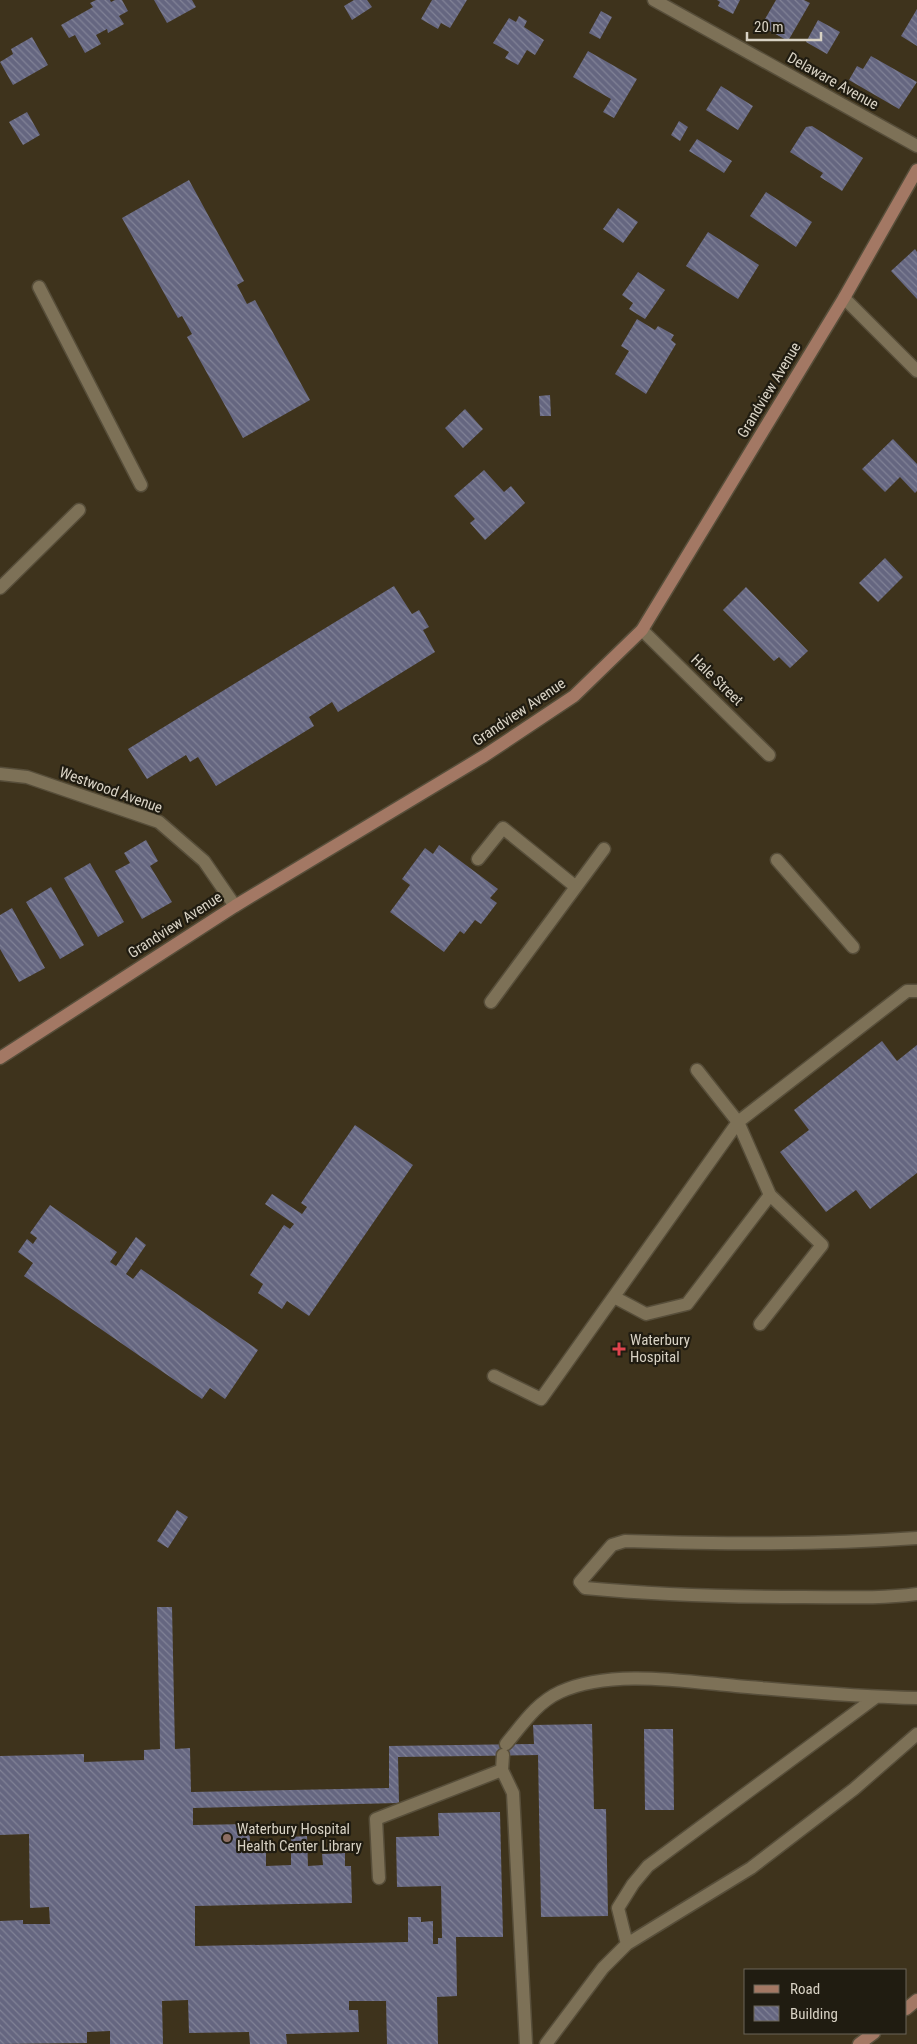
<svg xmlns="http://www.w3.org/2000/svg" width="917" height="2044" viewBox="0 0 917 2044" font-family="'Roboto Condensed',sans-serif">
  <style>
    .building { fill: url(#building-back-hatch) }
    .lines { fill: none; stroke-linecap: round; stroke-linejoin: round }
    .service-casing { stroke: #574e3a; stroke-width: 15 }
    .minor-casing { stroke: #574e3a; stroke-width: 15 }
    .secondary-casing { stroke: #574e3a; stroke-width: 15 }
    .service { stroke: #7d7157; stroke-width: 12 }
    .minor { stroke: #7d7157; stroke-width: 12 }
    .secondary { stroke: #a37864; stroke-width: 12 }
    .health-dot { fill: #e0444e; stroke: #201c11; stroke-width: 2 }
    .education-dot { fill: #8d6e63; stroke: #201c11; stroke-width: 2 }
    .labels { text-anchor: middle; stroke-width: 4.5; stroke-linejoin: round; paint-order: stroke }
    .street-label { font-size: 15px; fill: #d8d2c4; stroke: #201c11 }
    .poi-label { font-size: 15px; fill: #d8d2c4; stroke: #201c11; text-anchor: start }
  </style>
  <defs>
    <pattern id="building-back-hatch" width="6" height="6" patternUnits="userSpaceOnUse" patternTransform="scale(1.25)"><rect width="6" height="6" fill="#656680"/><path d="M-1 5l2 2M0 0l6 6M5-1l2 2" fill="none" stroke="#818296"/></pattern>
  </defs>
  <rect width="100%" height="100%" fill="#3e331c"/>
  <path class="building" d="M 96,0 L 110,0 L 111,2 L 115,0 L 122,0 L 128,11 L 119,16 L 124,24 L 108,33 L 107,29 L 96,35 L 101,44 L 85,53 L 75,35 L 69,38 L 61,25 L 93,7 L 90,3 Z
    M 154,0 L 192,0 L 196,7 L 167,23 Z
    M 354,0 L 367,0 L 372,7 L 352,20 L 344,6 Z
    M 432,0 L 467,0 L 450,28 L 441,23 L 438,29 L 421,19 Z
    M 717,0 L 740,0 L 733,14 L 718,6 L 720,2 Z
    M 776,0 L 804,0 L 810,3 L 788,41 L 761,26 Z
    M 917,9 L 917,46 L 901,36 Z
    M 601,11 L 612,17 L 600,39 L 589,33 Z
    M 519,16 L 527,21 L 524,27 L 544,40 L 535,55 L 527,50 L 518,65 L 505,58 L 509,52 L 493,43 L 509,18 L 516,22 Z
    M 818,20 L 840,32 L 827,54 L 806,42 Z
    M 32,37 L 48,65 L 13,85 L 0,62 L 13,54 L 11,49 Z
    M 588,51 L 637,79 L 614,118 L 603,112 L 611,99 L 573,77 Z
    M 871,56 L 917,82 L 899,109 L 849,80 L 857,66 L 863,69 Z
    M 721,86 L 753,106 L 738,130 L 706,110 Z
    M 27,112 L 40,135 L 23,145 L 9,122 Z
    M 679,121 L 688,127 L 680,141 L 671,135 Z
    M 812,126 L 863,158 L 842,191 L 820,177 L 823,173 L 790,152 L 806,127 Z
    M 697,139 L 732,161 L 724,173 L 689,151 Z
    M 189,180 L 244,281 L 237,285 L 247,304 L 255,300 L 310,400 L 243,438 L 187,337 L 192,334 L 182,316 L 178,318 L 122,218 Z
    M 766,192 L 812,222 L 796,247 L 750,216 Z
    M 618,208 L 638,222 L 623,243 L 603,229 Z
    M 708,232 L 759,265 L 738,299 L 686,266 Z
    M 915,249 L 917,252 L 917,299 L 891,271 Z
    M 638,272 L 665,290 L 645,319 L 629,309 L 633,303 L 622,295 Z
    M 637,319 L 655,330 L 658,326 L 674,335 L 671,340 L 676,344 L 646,394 L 615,374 L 629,351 L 621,346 Z
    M 550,395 L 551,416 L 540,416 L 539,396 Z
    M 465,409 L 483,429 L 463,448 L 445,428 Z
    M 893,439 L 917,464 L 917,491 L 915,493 L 900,477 L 885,492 L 862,469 Z
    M 484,470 L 504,492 L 511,486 L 525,503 L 485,540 L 470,523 L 475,519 L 454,496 Z
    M 885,558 L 903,577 L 878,602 L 859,583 Z
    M 394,586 L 412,614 L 419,610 L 429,627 L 423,630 L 435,652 L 338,712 L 332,702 L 309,717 L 314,726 L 216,786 L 198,757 L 190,762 L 186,755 L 147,779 L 128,749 Z
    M 746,587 L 808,651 L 790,668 L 779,657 L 774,661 L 723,610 Z
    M 146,840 L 158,861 L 150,866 L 172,902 L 142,919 L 115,871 L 130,863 L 124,853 Z
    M 439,845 L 498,889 L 490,898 L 497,903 L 481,924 L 475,920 L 464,934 L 460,931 L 444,952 L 390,912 L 410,885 L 402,879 L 425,848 L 433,854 Z
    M 90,863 L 124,922 L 98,937 L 64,878 Z
    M 51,887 L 84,945 L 60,959 L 26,902 Z
    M 12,908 L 45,968 L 19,982 L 0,949 L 0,915 Z
    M 882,1041 L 897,1061 L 917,1045 L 917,1173 L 870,1209 L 856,1190 L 826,1212 L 780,1152 L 809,1130 L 794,1110 Z
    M 355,1125 L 413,1165 L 309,1316 L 287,1301 L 282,1309 L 258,1293 L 263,1284 L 250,1275 L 284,1225 L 290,1229 L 294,1224 L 265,1204 L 272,1194 L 302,1214 L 307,1207 L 301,1203 Z
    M 50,1205 L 117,1252 L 110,1262 L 116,1266 L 136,1237 L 146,1245 L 126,1274 L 133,1279 L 141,1269 L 258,1350 L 225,1399 L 210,1388 L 202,1399 L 24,1276 L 33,1263 L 18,1252 L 27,1239 L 33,1244 L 37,1238 L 30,1233 Z
    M 177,1510 L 188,1517 L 168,1548 L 157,1541 Z
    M 157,1607 L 172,1607 L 175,1749 L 190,1748 L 191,1792 L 389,1788 L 389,1746 L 534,1744 L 533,1725 L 592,1724 L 594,1809 L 606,1809 L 608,1916 L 541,1917 L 538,1755 L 398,1757 L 399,1803 L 193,1808 L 193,1825 L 249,1824 L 250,1842 L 266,1842 L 266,1866 L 291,1865 L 291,1837 L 307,1836 L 308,1866 L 323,1865 L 322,1854 L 345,1853 L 345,1866 L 351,1866 L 352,1903 L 195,1906 L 195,1946 L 408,1942 L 408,1917 L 421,1917 L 421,1922 L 433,1921 L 433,1944 L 438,1944 L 438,1938 L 442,1938 L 441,1886 L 397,1887 L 396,1837 L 439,1836 L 438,1813 L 500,1812 L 503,1937 L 456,1937 L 457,1996 L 437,1997 L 438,2044 L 387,2044 L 386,2001 L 349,2001 L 349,2010 L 358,2010 L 359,2032 L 286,2034 L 287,2044 L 250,2044 L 249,2032 L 189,2033 L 188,2000 L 162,2001 L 163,2044 L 110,2044 L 110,2031 L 87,2032 L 87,2043 L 0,2044 L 0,1921 L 23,1920 L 23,1924 L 50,1924 L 49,1907 L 30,1908 L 29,1834 L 0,1835 L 0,1756 L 84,1754 L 84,1762 L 144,1760 L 144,1750 L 160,1749 Z
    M 644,1729 L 673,1729 L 674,1810 L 645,1810 Z"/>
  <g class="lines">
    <g class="service-casing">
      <path id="service" d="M 39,287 L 141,485
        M 0,588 L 79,510
        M 478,859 L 503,828 L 576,887
        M 777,860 L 853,947
        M 491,1002 L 604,849
        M 697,1070 L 738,1122 L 770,1195 L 822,1245 L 760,1324
        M 614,1297 L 646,1314 L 687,1304 L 770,1195
        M 494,1376 L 541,1399 L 738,1122 L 907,991 L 917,991
        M 917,1538 C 818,1545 724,1544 625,1541 L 612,1545 L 580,1582 L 585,1588 C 658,1595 730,1597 803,1597 C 841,1597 879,1599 917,1594
        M 506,1744 C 522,1725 536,1703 560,1692 C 609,1669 683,1681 736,1686 C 796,1691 856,1697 917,1698
        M 502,1770 L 513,1793 L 526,2044
        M 379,1878 L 376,1819 L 502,1770 L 503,1755
        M 627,1944 L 618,1908 L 633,1884 L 648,1866 L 876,1697
        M 546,2044 L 603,1968 L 627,1944 L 751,1868 L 854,1789 L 917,1734"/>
    </g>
    <g class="minor-casing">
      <path id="minor" d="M 654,0 L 917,146
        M 844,298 L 917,371
        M 642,630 L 769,755
        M 0,774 L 27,777 L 159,822 L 204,861 L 235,906"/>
    </g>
    <g class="secondary-casing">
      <path id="secondary" d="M 0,1058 L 235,906 L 484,756 L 574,696 L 642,630 L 844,298 L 917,170
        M 906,2009 L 917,2000
        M 859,2044 L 874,2033"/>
    </g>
    <use href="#service" class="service"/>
    <use href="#minor" class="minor"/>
    <use href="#secondary" class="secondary"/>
  </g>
  <path class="health-dot" d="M616.5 1341.5h5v5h5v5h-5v5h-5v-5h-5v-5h5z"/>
  <circle class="education-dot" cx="227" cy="1838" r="5"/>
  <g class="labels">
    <g class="street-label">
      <text transform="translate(833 81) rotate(29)" y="5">Delaware Avenue</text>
      <text transform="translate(769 390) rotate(-59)" y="5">Grandview Avenue</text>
      <text transform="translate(717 680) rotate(44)" y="5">Hale Street</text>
      <text transform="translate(519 712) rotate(-34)" y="5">Grandview Avenue</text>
      <text transform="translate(111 790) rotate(20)" y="5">Westwood Avenue</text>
      <text transform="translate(175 925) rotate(-33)" y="5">Grandview Avenue</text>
    </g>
    <g class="poi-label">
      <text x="630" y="1345">Waterbury<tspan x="630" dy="17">Hospital</tspan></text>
      <text x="237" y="1834">Waterbury Hospital<tspan x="237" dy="17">Health Center Library</tspan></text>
    </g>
  </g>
  <rect x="744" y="1969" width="162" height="65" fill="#201c11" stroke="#6a6559"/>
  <rect x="754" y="1985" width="25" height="8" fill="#a37864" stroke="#6a6559"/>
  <text x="790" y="1994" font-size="15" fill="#d8d2c4">Road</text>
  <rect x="754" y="2006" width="25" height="15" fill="url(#building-back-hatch)" stroke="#6a6559"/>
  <text x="790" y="2019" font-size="15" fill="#d8d2c4">Building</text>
  <path d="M747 32v8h74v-8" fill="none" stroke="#d8d2c4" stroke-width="2.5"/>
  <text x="754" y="32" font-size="15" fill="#d8d2c4" stroke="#201c11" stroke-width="4" paint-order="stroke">20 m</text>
</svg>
